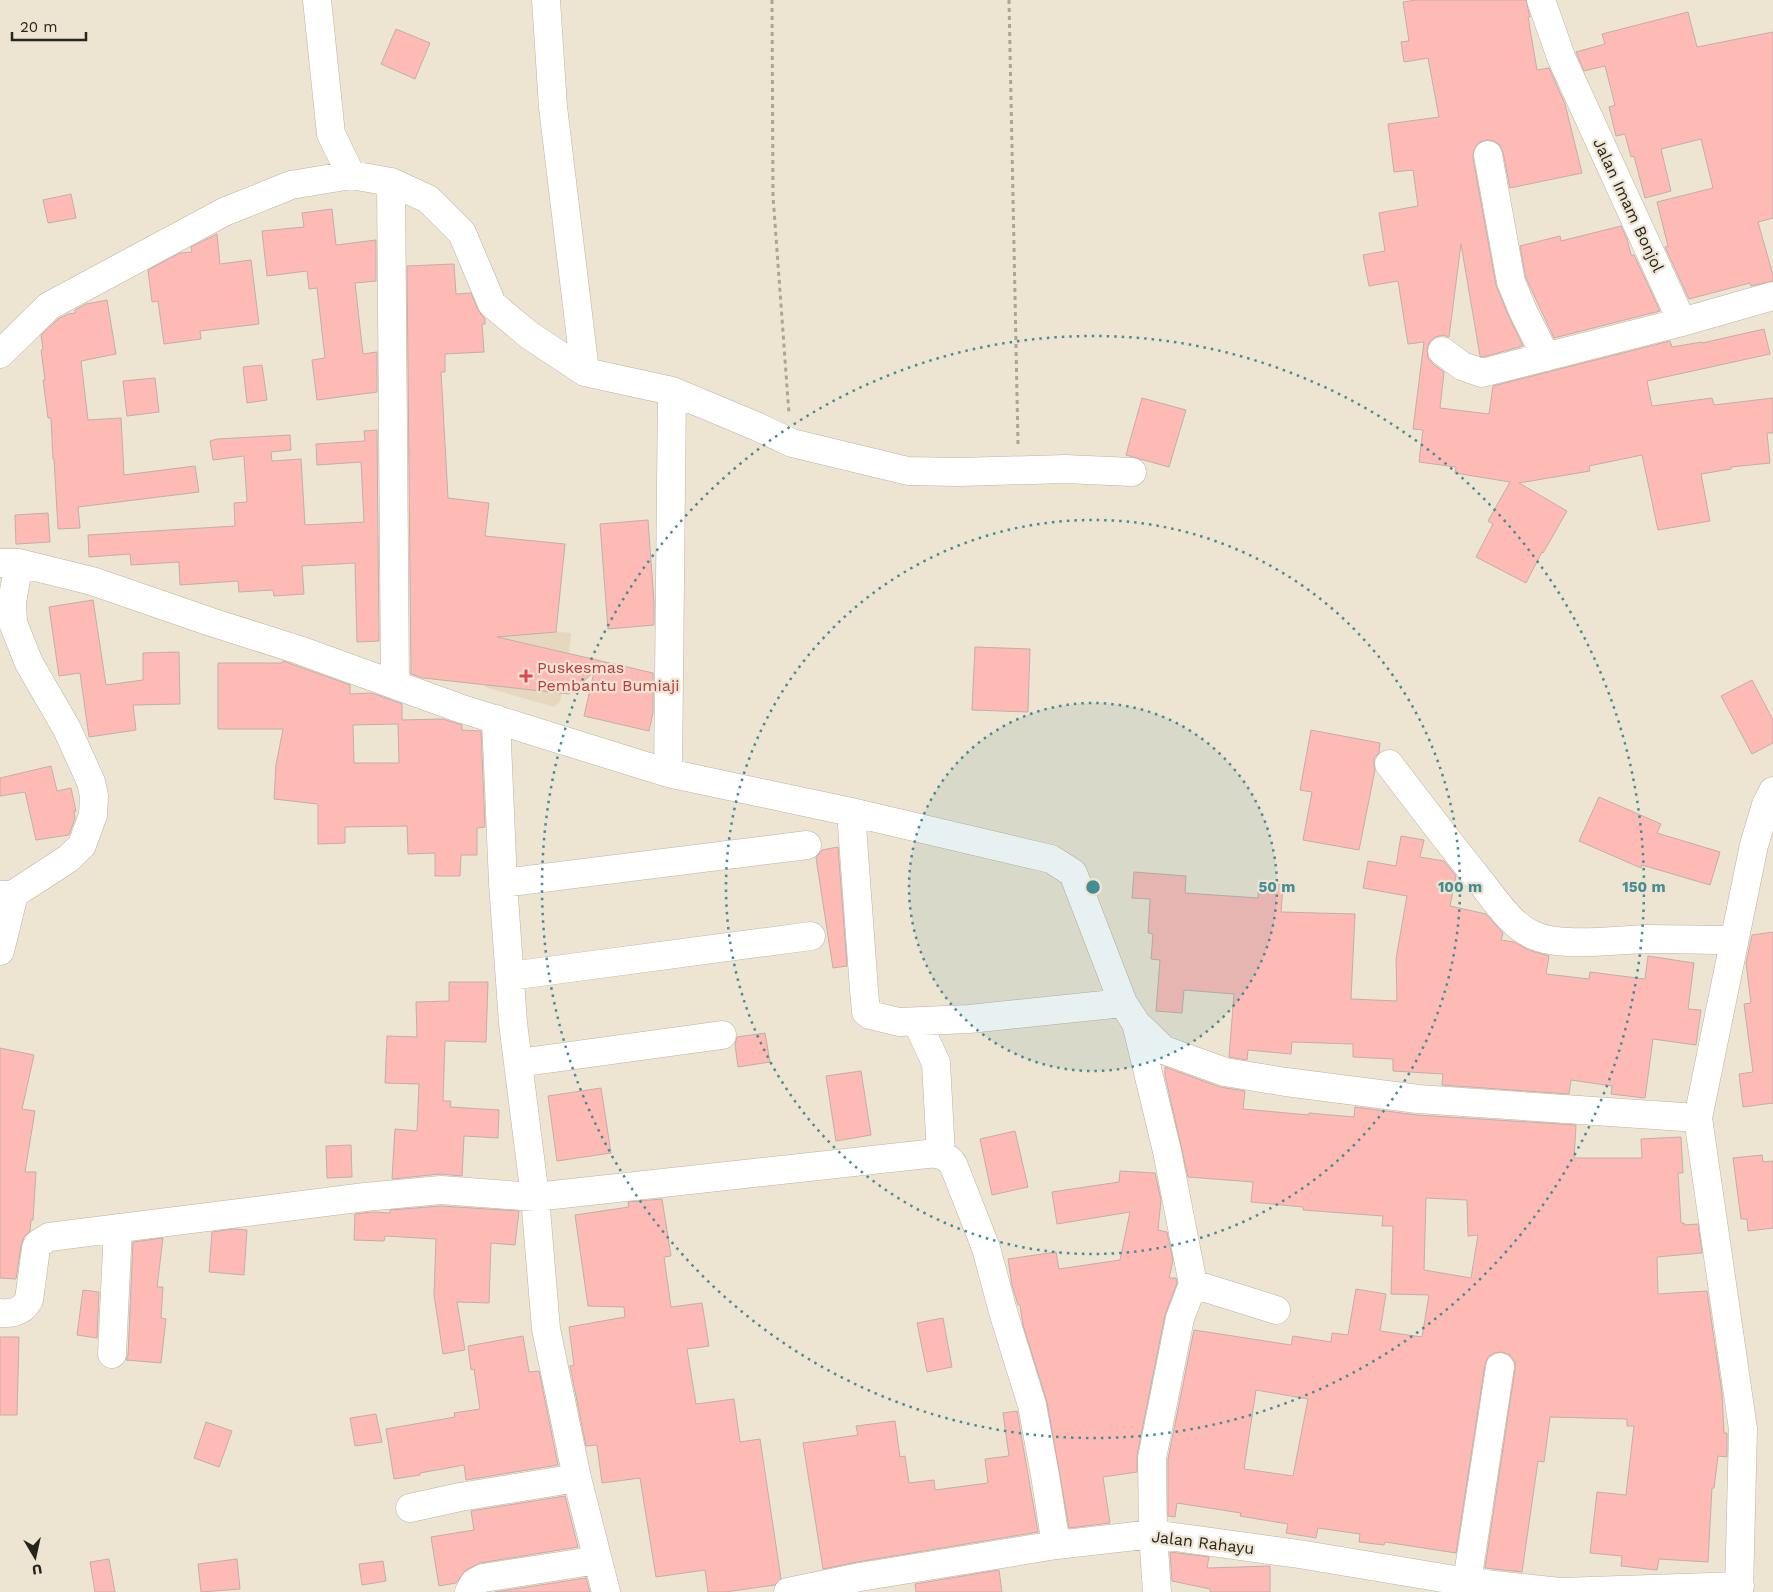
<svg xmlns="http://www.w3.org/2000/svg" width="1773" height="1592" viewBox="0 0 1773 1592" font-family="'Work Sans',sans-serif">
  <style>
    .built { fill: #e5d8be }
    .building { fill: #febbb5; stroke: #c4adaa; fill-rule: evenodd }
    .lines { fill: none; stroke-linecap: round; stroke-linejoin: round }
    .minor-casing { stroke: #bcb3a0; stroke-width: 29 }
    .path { stroke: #aca596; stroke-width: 3; stroke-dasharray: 4 4; stroke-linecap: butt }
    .minor { stroke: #fff; stroke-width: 28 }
    .ring { fill: none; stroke: #458c95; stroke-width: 2.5; stroke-dasharray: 2.5 5 }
    .health-dot { fill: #e0444e; stroke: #ede4d1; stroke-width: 2 }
    .labels { text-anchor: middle; stroke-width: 4.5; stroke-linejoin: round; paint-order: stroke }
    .street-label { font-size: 16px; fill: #27241d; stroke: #ede4d1 }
    .health-label { font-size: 16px; fill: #be3a42; stroke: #ede4d1; text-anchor: start }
    .centre { fill: #458c95; stroke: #ede4d1; stroke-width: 2.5 }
    .ring-label { font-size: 15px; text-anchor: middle; font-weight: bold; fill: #458c95; stroke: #ede4d1; stroke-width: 4.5; stroke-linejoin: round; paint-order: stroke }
  </style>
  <rect width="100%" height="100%" fill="#ede4d1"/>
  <path class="built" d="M 496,626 L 571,633 L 568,664 L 560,702 L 554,707 L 485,687 Z"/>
  <path class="building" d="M 1416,0 L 1526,0 L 1530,17 L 1528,17 L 1537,70 L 1549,68 L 1565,104 L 1582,173 L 1510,188 L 1503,152 L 1500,145 L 1494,141 L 1486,140 L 1478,143 L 1474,149 L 1473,158 L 1496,285 L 1509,317 L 1523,346 L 1483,357 L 1480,356 L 1461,244 L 1449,337 L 1443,335 L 1435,337 L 1430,341 L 1427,349 L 1428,358 L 1433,364 L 1444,372 L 1440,408 L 1489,414 L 1493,386 L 1670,341 L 1672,347 L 1702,342 L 1702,343 L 1764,329 L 1770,354 L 1647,381 L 1652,406 L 1712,398 L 1714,405 L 1773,398 L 1773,433 L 1767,433 L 1770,463 L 1731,467 L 1731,469 L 1701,474 L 1710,521 L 1658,530 L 1642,455 L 1589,466 L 1590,471 L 1519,483 L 1567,511 L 1543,553 L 1542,552 L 1526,583 L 1476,557 L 1493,524 L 1488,521 L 1510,482 L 1455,473 L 1456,467 L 1419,462 L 1423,430 L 1413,429 L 1424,342 L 1408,344 L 1398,281 L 1369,286 L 1363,255 L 1385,251 L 1379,213 L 1418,206 L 1413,170 L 1394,172 L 1388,124 L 1439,117 L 1428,58 L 1404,62 L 1401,42 L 1409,41 L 1403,2 Z
    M 1688,12 L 1697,47 L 1773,32 L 1773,218 L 1758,222 L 1773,275 L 1773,281 L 1751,286 L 1750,283 L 1689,299 L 1665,247 L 1668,246 L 1657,202 L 1713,188 L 1701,139 L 1661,149 L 1671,191 L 1645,198 L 1634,156 L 1631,157 L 1625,134 L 1616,136 L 1609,107 L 1615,105 L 1605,66 L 1584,71 L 1576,52 L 1605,44 L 1602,34 Z
    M 396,29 L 430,43 L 415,79 L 381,64 Z
    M 71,194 L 76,218 L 48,223 L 43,200 Z
    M 332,209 L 336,245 L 376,240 L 376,281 L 355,283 L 363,354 L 377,352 L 377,392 L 317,400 L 312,360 L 325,358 L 317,288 L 309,289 L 307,271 L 267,276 L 262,231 L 304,227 L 302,213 Z
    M 1621,226 L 1627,239 L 1631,255 L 1634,255 L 1660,311 L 1554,338 L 1526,278 L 1520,246 L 1560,236 L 1561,241 Z
    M 217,234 L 220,264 L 251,260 L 259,324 L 200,331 L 201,339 L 164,344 L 158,301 L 152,302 L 148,270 L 180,253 L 192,252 L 191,247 Z
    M 454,264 L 456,294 L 471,293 L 478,310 L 485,319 L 485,324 L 482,324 L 484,352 L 445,354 L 445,372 L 441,372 L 448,498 L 489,503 L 485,536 L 565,544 L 556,632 L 497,637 L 653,673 L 653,713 L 649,731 L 584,716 L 594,672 L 569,694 L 423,678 L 411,674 L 407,266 Z
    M 107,300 L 116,354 L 81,361 L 88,420 L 121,418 L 124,475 L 195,466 L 199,492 L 78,507 L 80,528 L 58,529 L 54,459 L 53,459 L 51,418 L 48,418 L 43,380 L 45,380 L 41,350 L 43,349 L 41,335 L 58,319 L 68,314 L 75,313 L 75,310 L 86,304 Z
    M 262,365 L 267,400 L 247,403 L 243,367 Z
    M 155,378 L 159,412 L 127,416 L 123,381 Z
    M 1142,398 L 1186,410 L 1169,467 L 1126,455 Z
    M 377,430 L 379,641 L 357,642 L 355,563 L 302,566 L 304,594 L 274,596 L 273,590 L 239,592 L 238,581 L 180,585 L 179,562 L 131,565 L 130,554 L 89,557 L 88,535 L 235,526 L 234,503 L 247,502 L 244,456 L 213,460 L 210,441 L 217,439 L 290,435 L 291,450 L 271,452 L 272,461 L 301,459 L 305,525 L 364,522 L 361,462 L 317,465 L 316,444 L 365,441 L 364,431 Z
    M 48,513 L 50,542 L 16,544 L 15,515 Z
    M 648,520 L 654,602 L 654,625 L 608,629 L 600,524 Z
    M 93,600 L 106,685 L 143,680 L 143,653 L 179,652 L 180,704 L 133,705 L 136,730 L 89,737 L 80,673 L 59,676 L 49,607 Z
    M 975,647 L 1030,649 L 1028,712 L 972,710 Z
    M 283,661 L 350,685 L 350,694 L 372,693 L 402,704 L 402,720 L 443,719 L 462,725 L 462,730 L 481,731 L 485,827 L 477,828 L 477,855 L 461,855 L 460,876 L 435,876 L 435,853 L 408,854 L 407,826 L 345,827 L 345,843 L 318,844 L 318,804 L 274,799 L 276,765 L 283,729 L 218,729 L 218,663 L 282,663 ZM 398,724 L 399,763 L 354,763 L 353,725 Z
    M 1752,680 L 1773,720 L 1773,743 L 1752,754 L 1721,696 Z
    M 1311,730 L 1380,743 L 1379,753 L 1374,758 L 1374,766 L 1375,770 L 1359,850 L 1303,840 L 1312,792 L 1300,790 Z
    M 51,766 L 57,791 L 71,788 L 76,811 L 74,811 L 75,818 L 69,835 L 36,840 L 25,792 L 0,796 L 0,778 Z
    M 1599,797 L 1661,824 L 1657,833 L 1720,852 L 1710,885 L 1642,865 L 1641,868 L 1579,841 Z
    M 1401,836 L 1424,840 L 1420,857 L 1444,861 L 1456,876 L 1450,906 L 1486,914 L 1503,933 L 1501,940 L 1514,942 L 1528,950 L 1549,956 L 1546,974 L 1589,979 L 1590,972 L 1645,979 L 1648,956 L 1694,963 L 1688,1009 L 1701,1010 L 1696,1045 L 1653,1039 L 1645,1098 L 1611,1094 L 1612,1086 L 1571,1080 L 1569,1094 L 1442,1085 L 1443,1074 L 1393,1071 L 1393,1059 L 1353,1057 L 1353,1044 L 1292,1042 L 1291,1054 L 1248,1050 L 1247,1060 L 1229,1057 L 1234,994 L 1184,990 L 1182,1013 L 1156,1011 L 1160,960 L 1151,959 L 1153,934 L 1148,933 L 1150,899 L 1132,898 L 1134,872 L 1186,876 L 1185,893 L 1258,898 L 1259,883 L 1283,885 L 1281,912 L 1355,914 L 1351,999 L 1397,1001 L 1396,959 L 1407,896 L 1363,888 L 1368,861 L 1396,866 Z
    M 838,847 L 847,966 L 833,968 L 816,858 L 822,850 Z
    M 1773,932 L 1773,1103 L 1743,1107 L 1739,1074 L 1753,1072 L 1744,1004 L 1751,1003 L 1746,963 L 1752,935 Z
    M 449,982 L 488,982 L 486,1042 L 445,1041 L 443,1101 L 451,1101 L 450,1107 L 499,1110 L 498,1138 L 464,1136 L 462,1176 L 440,1174 L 392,1179 L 395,1129 L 417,1131 L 419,1084 L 385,1083 L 387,1036 L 417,1037 L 416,1002 L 449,1001 Z
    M 765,1033 L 770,1062 L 738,1067 L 735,1044 L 737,1037 Z
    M 0,1048 L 34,1055 L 22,1109 L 35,1111 L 25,1172 L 36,1172 L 33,1220 L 31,1220 L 30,1231 L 24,1237 L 21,1246 L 16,1279 L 0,1278 Z
    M 1165,1067 L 1220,1087 L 1245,1091 L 1243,1109 L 1309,1115 L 1309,1113 L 1354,1117 L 1355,1107 L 1417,1115 L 1576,1125 L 1574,1158 L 1642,1158 L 1641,1139 L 1681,1137 L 1683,1173 L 1678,1173 L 1681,1223 L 1684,1223 L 1684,1225 L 1698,1224 L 1702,1253 L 1657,1257 L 1658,1294 L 1707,1291 L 1722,1393 L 1724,1433 L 1727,1433 L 1727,1457 L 1718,1456 L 1714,1488 L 1712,1488 L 1708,1562 L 1659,1559 L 1657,1570 L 1621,1566 L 1622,1556 L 1590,1553 L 1597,1492 L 1626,1495 L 1634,1426 L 1627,1426 L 1627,1419 L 1550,1417 L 1544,1462 L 1538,1461 L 1522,1572 L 1485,1568 L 1515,1369 L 1515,1362 L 1510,1355 L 1502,1352 L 1494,1353 L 1488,1357 L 1485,1365 L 1456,1553 L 1385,1542 L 1384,1545 L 1359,1542 L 1360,1534 L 1318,1528 L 1316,1538 L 1286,1533 L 1288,1524 L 1240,1516 L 1241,1513 L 1177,1503 L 1175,1517 L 1168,1516 L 1168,1459 L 1194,1330 L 1291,1345 L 1293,1336 L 1331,1342 L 1332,1333 L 1348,1335 L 1356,1289 L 1386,1294 L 1380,1331 L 1422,1337 L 1429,1295 L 1391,1294 L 1393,1226 L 1382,1226 L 1383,1216 L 1303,1210 L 1303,1207 L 1251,1202 L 1253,1182 L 1188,1177 L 1165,1075 ZM 1426,1198 L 1467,1200 L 1468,1236 L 1478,1235 L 1471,1278 L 1424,1270 ZM 1256,1390 L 1308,1399 L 1293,1476 L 1244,1469 Z
    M 861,1071 L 871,1135 L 836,1141 L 826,1076 Z
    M 601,1088 L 611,1153 L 557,1161 L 548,1096 Z
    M 1015,1131 L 1028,1187 L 992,1195 L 980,1139 Z
    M 351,1145 L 352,1177 L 327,1178 L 326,1146 Z
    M 1762,1155 L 1763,1162 L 1773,1161 L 1773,1228 L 1748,1231 L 1747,1219 L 1741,1219 L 1733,1158 Z
    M 1120,1171 L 1155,1173 L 1161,1200 L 1158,1230 L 1167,1232 L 1173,1261 L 1169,1278 L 1176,1278 L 1177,1283 L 1165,1315 L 1137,1455 L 1137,1472 L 1103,1477 L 1110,1523 L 1069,1528 L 1047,1402 L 1023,1325 L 1020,1305 L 1018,1305 L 1012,1285 L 1008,1259 L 1056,1252 L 1059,1269 L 1120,1260 L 1130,1212 L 1057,1224 L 1052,1192 L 1119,1182 Z
    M 662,1199 L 671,1256 L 664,1257 L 671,1307 L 702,1303 L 709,1346 L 687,1349 L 696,1404 L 734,1399 L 740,1442 L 760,1439 L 781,1579 L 775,1585 L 725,1592 L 708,1592 L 705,1570 L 656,1577 L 640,1478 L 602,1483 L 597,1445 L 586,1446 L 570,1366 L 574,1365 L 569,1327 L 625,1317 L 624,1307 L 588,1306 L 575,1215 L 629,1207 L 628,1202 Z
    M 441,1206 L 519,1211 L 515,1245 L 491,1243 L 489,1303 L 457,1302 L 465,1350 L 443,1354 L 434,1295 L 436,1239 L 385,1236 L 384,1241 L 354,1240 L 355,1214 L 372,1212 L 390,1213 L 390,1210 Z
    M 234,1229 L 247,1230 L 244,1275 L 209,1272 L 212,1232 Z
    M 163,1238 L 157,1287 L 163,1287 L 161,1318 L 166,1319 L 161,1363 L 126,1360 L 128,1355 L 133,1242 Z
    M 83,1290 L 99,1292 L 97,1338 L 77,1335 Z
    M 943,1318 L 952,1367 L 927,1372 L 917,1323 Z
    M 523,1336 L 529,1372 L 539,1371 L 558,1465 L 466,1480 L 464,1465 L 420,1473 L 420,1475 L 394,1479 L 386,1429 L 455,1417 L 454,1413 L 480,1409 L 474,1369 L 471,1370 L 468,1346 Z
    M 0,1337 L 19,1337 L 17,1415 L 0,1415 Z
    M 1017,1411 L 1038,1532 L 857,1562 L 823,1569 L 803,1443 L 858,1435 L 856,1426 L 895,1421 L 900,1457 L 905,1456 L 909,1483 L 934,1480 L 935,1490 L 988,1483 L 985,1459 L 1009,1456 L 1003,1413 Z
    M 376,1414 L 382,1442 L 355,1446 L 350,1418 Z
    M 206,1422 L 232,1431 L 219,1467 L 194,1458 Z
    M 565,1496 L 578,1547 L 480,1563 L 466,1570 L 456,1583 L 439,1586 L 431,1537 L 474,1530 L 471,1511 Z
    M 1170,1552 L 1209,1557 L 1207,1568 L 1270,1566 L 1270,1592 L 1210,1592 L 1210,1589 L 1172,1581 Z
    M 109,1559 L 115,1592 L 95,1592 L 90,1562 Z
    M 237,1559 L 240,1589 L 201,1592 L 198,1564 Z
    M 383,1561 L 386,1581 L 362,1585 L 359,1564 Z
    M 999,1570 L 1002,1592 L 916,1592 L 915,1584 Z
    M 586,1578 L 590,1592 L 495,1592 Z"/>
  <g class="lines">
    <g class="minor-casing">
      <path id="minor" d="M 317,0 L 331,134 L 351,175
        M 546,0 L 553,107 L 585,372
        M 1541,0 L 1561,57 L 1682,322 L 1773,296
        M 1488,155 L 1511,282 L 1523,311 L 1546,357
        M 391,182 L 395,684
        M 1442,351 L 1462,366 L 1482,373 L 1682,322
        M 0,354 L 49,306 L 224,212 L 291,185 L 351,175 L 391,182 L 428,199 L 462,233 L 492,304 L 529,335 L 585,372 L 672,391 L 668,773
        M 672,391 L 758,427 L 792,443 L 908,471 L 959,472 L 1065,469 L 1132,472
        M 0,563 L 19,563 L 92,581 L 211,622 L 299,650 L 459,708 L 668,773 L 851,812 L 1051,859 L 1073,873 L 1123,1003 L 1136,1023 L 1164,1050 L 1225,1072 L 1286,1082 L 1418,1099 L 1698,1118
        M 496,719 L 503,883 L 513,1023 L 535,1197 L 546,1329 L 577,1478 L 606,1592
        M 1389,764 C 1419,803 1449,843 1480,881 C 1495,900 1511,925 1533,935 C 1561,948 1615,940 1647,939 C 1676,939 1705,940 1734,940
        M 851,812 L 864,990 L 866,1012 L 870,1015 L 899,1022 L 969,1019 L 1123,1003
        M 503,883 L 807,845
        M 14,894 L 69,858 L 82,845 L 93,815 L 94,796 L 91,782 L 67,729 L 29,663 L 13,623 L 12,602 L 19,563
        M 0,895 L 14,894 L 0,951
        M 510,976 L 811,936
        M 917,1022 L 936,1063 L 941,1155
        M 1136,1023 L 1167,1151 L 1193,1284 L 1180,1318 L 1152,1458 L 1153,1534 L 1157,1592
        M 518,1063 L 722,1035
        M 1193,1284 L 1276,1310
        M 0,1313 C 12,1314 22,1312 29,1300 L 36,1248 L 38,1244 L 49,1237 L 365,1197 L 441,1190 L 535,1197 L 927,1154 C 939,1153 946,1155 953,1164 L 986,1248 L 1004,1315 L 1032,1405 L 1045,1475 L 1056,1545
        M 112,1354 L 118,1228
        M 410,1508 L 460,1497 L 577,1478
        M 1467,1582 L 1500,1367
        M 469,1592 L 474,1583 L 483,1578 L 598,1560
        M 788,1592 L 860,1577 L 1056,1545 L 1153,1534 L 1299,1554 L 1467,1582 L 1560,1592
        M 1561,1592 L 1740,1586
        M 1739,1592 L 1743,1429 L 1698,1118 L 1754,845 L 1766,805 L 1773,791"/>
    </g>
    <path class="path" d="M 772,0 L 773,196 L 789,414
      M 1009,0 L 1018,444"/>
    <use href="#minor" class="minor"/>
  </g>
  <circle cx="1093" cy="887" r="184" fill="#458c95" fill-opacity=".12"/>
  <g class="ring">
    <circle cx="1093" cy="887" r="184"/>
    <circle cx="1093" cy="887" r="367"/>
    <circle cx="1093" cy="887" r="551"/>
  </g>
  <path class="health-dot" d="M523.5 668.5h5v5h5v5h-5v5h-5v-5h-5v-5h5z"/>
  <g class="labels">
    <g class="street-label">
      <text transform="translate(1629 205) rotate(65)" y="6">Jalan Imam Bonjol</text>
      <text transform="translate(1203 1542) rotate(7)" y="6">Jalan Rahayu</text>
    </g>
    <g class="health-label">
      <text x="537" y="673">Puskesmas<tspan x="537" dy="18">Pembantu Bumiaji</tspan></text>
    </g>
  </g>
  <circle cx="1093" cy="887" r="8" class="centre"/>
  <g class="ring-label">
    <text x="1277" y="892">50 m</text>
    <text x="1460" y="892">100 m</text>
    <text x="1644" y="892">150 m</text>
  </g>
  <g transform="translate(35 1557) rotate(171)" stroke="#ede4d1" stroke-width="4" paint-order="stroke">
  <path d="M0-4L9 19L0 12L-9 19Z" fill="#27241d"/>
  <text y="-8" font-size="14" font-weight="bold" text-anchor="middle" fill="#27241d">U</text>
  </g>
  <path d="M12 32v8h74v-8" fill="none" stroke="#27241d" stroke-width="2.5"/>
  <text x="20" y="32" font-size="15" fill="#27241d" stroke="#ede4d1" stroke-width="4" paint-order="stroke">20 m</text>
</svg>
